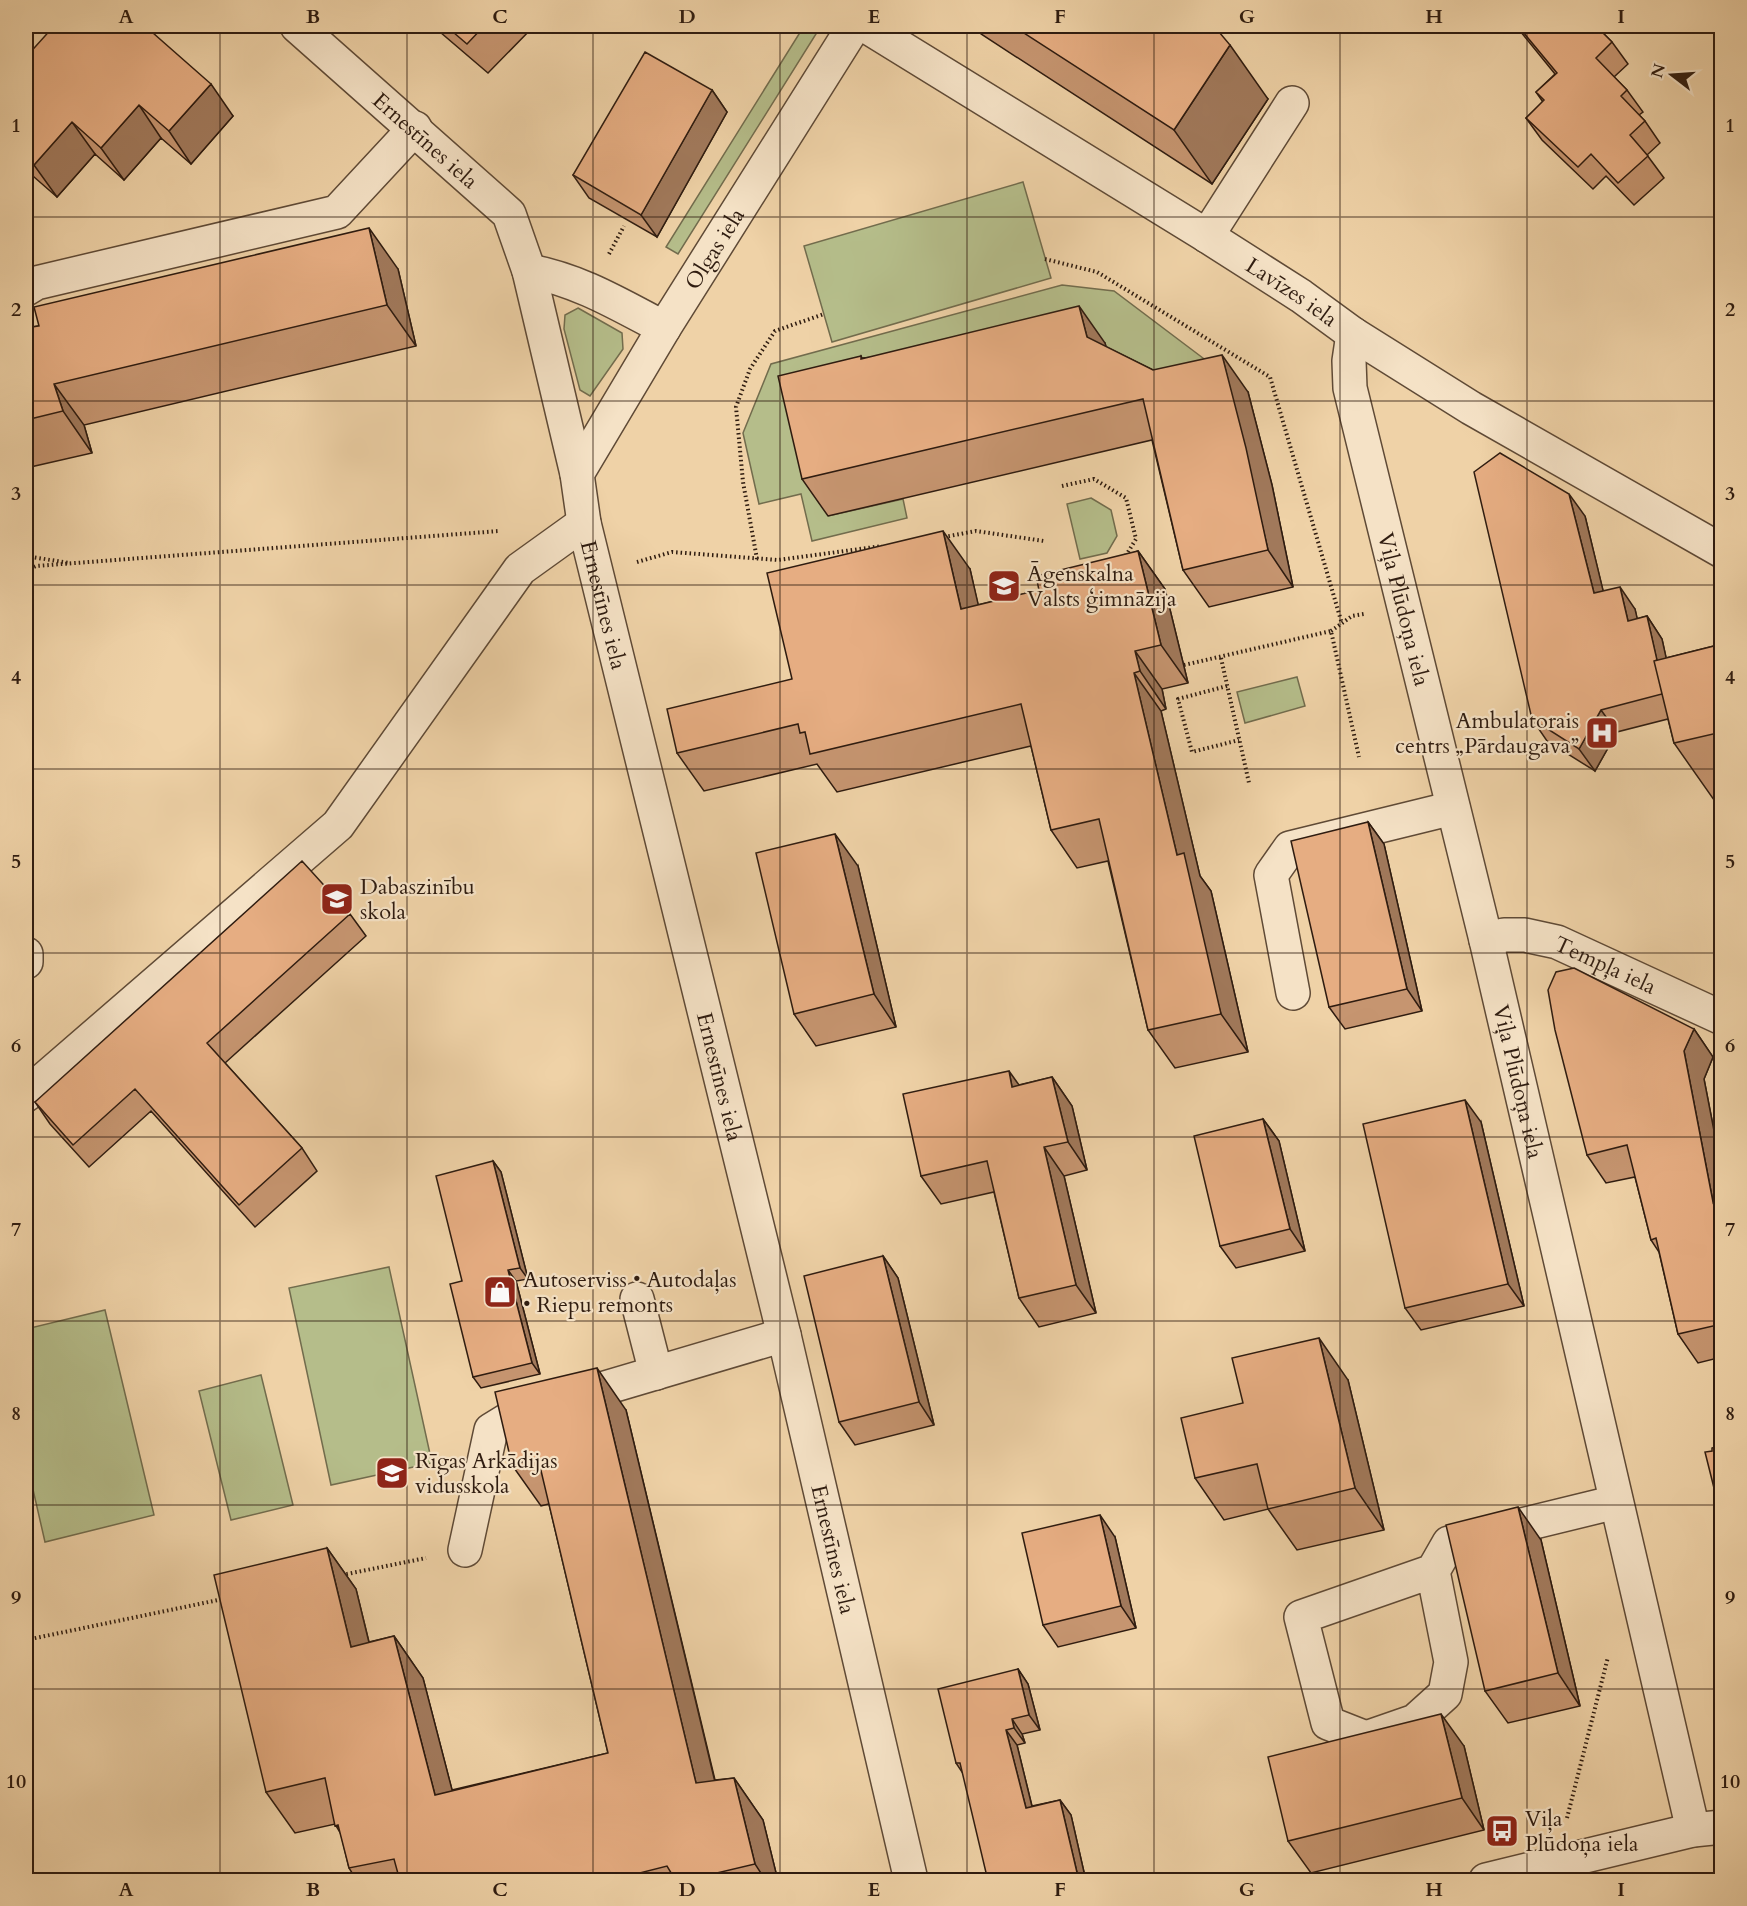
<svg xmlns="http://www.w3.org/2000/svg" width="1747" height="1906" viewBox="0 0 1747 1906" font-family="Cardo,serif">
  <style>
    .green { fill: #b5bd8a; stroke: #726c4d; stroke-width: 1.5 }
    .lines { fill: none; stroke-linecap: round; stroke-linejoin: round }
    .minor-casing { stroke: #5f4a36; stroke-width: 36 }
    .path { stroke: #2f1c10; stroke-width: 4; stroke-dasharray: 1.5 3; stroke-linecap: butt }
    .minor { stroke: #f5e2c6; stroke-width: 33 }
    .wall { fill: #c69570; stroke: #2f1c10; stroke-width: 1.5 }
    .shaded-wall { fill: #a1795b; stroke: #2f1c10; stroke-width: 1.5 }
    .building { fill: #e6ad82; stroke: #2f1c10; stroke-width: 1.5 }
    .grid { fill: none; stroke: #2f1c10; stroke-width: 1.5; stroke-opacity: 0.55 }
    .labels { text-anchor: middle; stroke-width: 4.5; stroke-linejoin: round; paint-order: stroke }
    .street-label { font-size: 22px; fill: #2f1c10; stroke: #f5e2c6 }
    .poi-label { font-size: 22px; fill: #2f1c10; stroke: #f5e2c6; text-anchor: start }
    .neatline { fill: none; stroke: #2f1c10; stroke-width: 2 }
    .grid-label { font-size: 20px; text-anchor: middle; font-weight: bold; fill: #2f1c10 }
  </style>
  <rect width="100%" height="100%" fill="#efd2a7"/>
  <filter id="stains"><feTurbulence type="fractalNoise" baseFrequency=".00333" numOctaves="4"/><feColorMatrix values="0 0 0 0 .2 0 0 0 0 .09 0 0 0 0 .02 0 0 0 .5 -.17"/></filter>
  <radialGradient id="worn" r=".72"><stop offset=".6" stop-color="#630" stop-opacity="0"/><stop offset="1" stop-color="#630" stop-opacity=".3"/></radialGradient>
  <path class="green" d="M 804,26 L 821,26 L 678,254 L 666,247 Z
    M 1023,182 L 1051,278 L 832,342 L 804,246 Z
    M 1062,285 L 1114,291 L 1248,392 L 1179,407 L 828,516 L 903,499 L 907,518 L 812,541 L 801,494 L 759,504 L 743,433 L 771,364 Z
    M 578,308 L 622,333 L 623,349 L 590,396 L 580,390 L 564,329 L 565,315 Z
    M 1091,498 L 1111,510 L 1117,536 L 1107,553 L 1080,559 L 1067,504 Z
    M 1297,677 L 1305,706 L 1245,723 L 1237,692 Z
    M 389,1267 L 432,1463 L 331,1485 L 289,1288 Z
    M 105,1310 L 154,1515 L 45,1542 L 26,1459 L 26,1329 Z
    M 261,1375 L 293,1505 L 231,1520 L 199,1391 Z"/>
  <g class="lines">
    <g class="minor-casing">
      <g id="minor">
        <path id="s1" d="M 297,26 L 509,214 L 529,271 L 577,474 L 584,523 L 784,1335 L 911,1880"/>
        <path id="s2" d="M 866,26 L 1207,236 L 1301,296 L 1353,334 L 1471,408 L 1722,551"/>
        <path d="M 1207,236 L 1292,103"/>
        <path d="M 529,271 C 579,280 620,305 664,328"/>
        <path d="M 26,289 L 36,283 L 337,212 L 415,128"/>
        <path id="s3" d="M 1353,334 L 1349,361 L 1350,388 L 1486,940 L 1693,1830"/>
        <path id="s4" d="M 577,474 L 664,328 L 854,26"/>
        <path id="s5" d="M 1486,940 L 1504,935 L 1525,935 L 1557,942 L 1722,1018"/>
        <path d="M 26,954 L 26,962"/>
        <path d="M 1293,993 L 1271,875 L 1290,848 L 1453,808"/>
        <path d="M 26,1095 L 338,825 L 520,569 L 584,523"/>
        <path d="M 637,1299 L 656,1373"/>
        <path d="M 465,1550 L 491,1430 L 517,1414 L 784,1335"/>
        <path d="M 1433,1571 L 1451,1662 L 1445,1694 L 1415,1721 L 1366,1738 L 1328,1723 L 1301,1617 L 1433,1571 L 1449,1543 L 1616,1502"/>
        <path d="M 1486,1880 L 1693,1830 L 1722,1827"/>
      </g>
    </g>
    <path class="path" d="M 609,254 L 624,226
      M 1045,259 L 1097,272 L 1270,377 L 1342,624
      M 1062,486 L 1094,479 L 1126,498 L 1136,539 L 1125,557
      M 944,537 L 976,531 L 1044,541
      M 26,556 L 69,563
      M 757,559 L 743,482 L 736,407 L 750,369 L 775,331 L 824,314
      M 637,562 L 672,552 L 778,560 L 882,546
      M 26,571 L 36,566 L 499,531
      M 1331,631 L 1352,616 L 1364,614
      M 1221,658 L 1249,783
      M 1184,665 L 1331,631 L 1359,757
      M 1227,686 L 1178,699 L 1192,752 L 1239,740
      M 342,1575 L 426,1558
      M 26,1640 L 223,1599
      M 1567,1818 L 1608,1657"/>
    <use href="#minor" class="minor"/>
  </g>
  <path class="wall" d="M 433,26 L 534,26 L 488,73 Z
    M 974,26 L 1182,26 L 1268,99 L 1212,184 L 981,34 Z
    M 1516,26 L 1603,26 L 1599,29 L 1612,42 L 1628,64 L 1614,77 L 1627,90 L 1643,112 L 1639,115 L 1645,121 L 1660,143 L 1647,155 L 1664,178 L 1634,205 L 1606,176 L 1593,189 L 1542,140 L 1526,118 L 1543,102 L 1536,92 L 1555,74 Z
    M 149,29 L 233,116 L 191,164 L 161,138 L 124,180 L 95,154 L 57,197 L 26,170 L 26,57 Z
    M 712,90 L 727,112 L 657,237 L 589,198 L 573,175 Z
    M 398,269 L 416,346 L 84,425 L 92,453 L 26,468 L 26,328 Z
    M 1105,343 L 1106,347 L 1153,370 L 1248,392 L 1272,485 L 1293,587 L 1209,607 L 1183,570 L 1152,440 L 828,516 L 802,479 L 861,356 L 862,358 Z
    M 1585,516 L 1603,591 L 1635,609 L 1637,619 L 1647,616 L 1662,639 L 1666,658 L 1722,644 L 1722,798 L 1714,800 L 1674,743 L 1668,719 L 1617,732 L 1595,771 L 1547,741 L 1532,719 Z
    M 1138,551 L 1165,589 L 1188,683 L 1162,689 L 1166,709 L 1161,711 L 1200,876 L 1211,891 L 1248,1052 L 1175,1068 L 1148,1030 L 1108,861 L 1077,868 L 1051,830 L 1031,746 L 837,792 L 817,764 L 704,791 L 677,753 L 792,679 L 970,569 L 978,605 L 1039,590 Z
    M 1368,822 L 1384,844 L 1422,1011 L 1345,1029 L 1329,1007 Z
    M 858,866 L 896,1027 L 816,1046 L 794,1014 Z
    M 350,914 L 366,936 L 225,1063 L 302,1148 L 317,1171 L 255,1227 L 151,1111 L 89,1167 L 50,1124 L 35,1102 Z
    M 1694,1029 L 1713,1057 L 1704,1079 L 1722,1172 L 1722,1357 L 1698,1363 L 1678,1334 L 1659,1252 L 1651,1240 L 1635,1177 L 1606,1183 L 1587,1155 Z
    M 1052,1077 L 1072,1106 L 1087,1170 L 1064,1176 L 1096,1313 L 1039,1327 L 1019,1298 L 994,1192 L 941,1204 L 921,1176 L 1019,1085 Z
    M 1263,1119 L 1279,1141 L 1305,1251 L 1236,1268 L 1220,1246 Z
    M 1481,1122 L 1524,1306 L 1421,1330 L 1405,1308 Z
    M 493,1161 L 501,1172 L 528,1279 L 516,1281 L 540,1374 L 481,1388 L 473,1377 L 462,1281 Z
    M 883,1256 L 898,1278 L 934,1425 L 855,1445 L 839,1422 Z
    M 1348,1380 L 1384,1530 L 1297,1550 L 1268,1509 L 1224,1520 L 1195,1478 Z
    M 626,1410 L 715,1780 L 734,1778 L 763,1820 L 778,1881 L 357,1881 L 349,1868 L 341,1834 L 335,1824 L 295,1833 L 266,1792 L 327,1548 L 356,1589 L 369,1642 L 394,1636 L 423,1678 L 452,1790 L 608,1753 L 549,1504 L 541,1506 L 512,1465 Z
    M 1115,1537 L 1136,1628 L 1058,1647 L 1043,1625 Z
    M 1541,1540 L 1580,1706 L 1508,1723 L 1485,1691 Z
    M 1018,1669 L 1028,1684 L 1040,1730 L 1022,1734 L 1025,1743 L 1017,1745 L 1032,1806 L 1060,1800 L 1071,1815 L 1086,1881 L 962,1772 L 956,1763 Z
    M 1464,1746 L 1484,1830 L 1311,1873 L 1288,1841 Z"/>
  <path class="shaded-wall" d="M 1230,45 L 1268,99 L 1212,184 L 1174,130 Z
    M 211,84 L 233,116 L 191,164 L 169,131 Z
    M 712,90 L 727,112 L 657,237 L 641,215 Z
    M 139,105 L 161,138 L 124,180 L 101,148 Z
    M 72,122 L 95,154 L 57,197 L 34,165 Z
    M 369,228 L 398,269 L 416,346 L 387,305 Z
    M 1079,306 L 1105,343 L 1113,374 L 1087,337 Z
    M 1222,355 L 1248,392 L 1272,485 L 1293,587 L 1268,550 Z
    M 54,384 L 84,425 L 92,453 L 63,411 Z
    M 1569,494 L 1585,516 L 1609,615 L 1594,593 Z
    M 943,531 L 970,569 L 988,647 L 961,609 Z
    M 1138,551 L 1165,589 L 1188,683 L 1161,645 Z
    M 1620,587 L 1635,609 L 1643,643 L 1628,621 Z
    M 1647,616 L 1662,639 L 1679,716 L 1664,693 Z
    M 1135,651 L 1162,689 L 1166,709 L 1140,671 Z
    M 1134,673 L 1161,711 L 1200,876 L 1211,891 L 1248,1052 L 1221,1014 L 1177,855 Z
    M 1601,710 L 1617,732 L 1595,771 L 1579,749 Z
    M 1368,822 L 1384,844 L 1422,1011 L 1407,989 Z
    M 835,834 L 858,866 L 896,1027 L 874,994 Z
    M 1694,1029 L 1713,1057 L 1704,1079 L 1722,1172 L 1722,1215 L 1713,1202 L 1684,1051 Z
    M 1009,1071 L 1029,1099 L 1012,1087 Z
    M 1052,1077 L 1072,1106 L 1087,1170 L 1068,1142 Z
    M 1465,1100 L 1481,1122 L 1524,1306 L 1508,1284 Z
    M 1263,1119 L 1279,1141 L 1305,1251 L 1290,1229 Z
    M 1044,1147 L 1064,1176 L 1096,1313 L 1076,1285 Z
    M 493,1161 L 501,1172 L 528,1279 L 520,1268 Z
    M 883,1256 L 898,1278 L 934,1425 L 919,1402 Z
    M 508,1270 L 516,1281 L 540,1374 L 532,1363 Z
    M 1319,1338 L 1348,1380 L 1384,1530 L 1355,1488 Z
    M 597,1368 L 626,1410 L 725,1824 L 696,1783 Z
    M 1518,1507 L 1541,1540 L 1580,1706 L 1558,1673 Z
    M 1100,1515 L 1115,1537 L 1136,1628 L 1121,1606 Z
    M 327,1548 L 356,1589 L 380,1688 L 351,1647 Z
    M 394,1636 L 423,1678 L 464,1836 L 435,1795 Z
    M 1018,1669 L 1028,1684 L 1040,1730 L 1029,1715 Z
    M 1441,1714 L 1464,1746 L 1484,1830 L 1462,1798 Z
    M 1012,1719 L 1022,1734 L 1025,1743 L 1014,1728 Z
    M 1006,1730 L 1017,1745 L 1036,1823 L 1026,1808 Z
    M 734,1778 L 763,1820 L 778,1881 L 766,1881 L 755,1864 Z
    M 1060,1800 L 1071,1815 L 1086,1881 L 1079,1881 Z"/>
  <path class="building" d="M 54,26 L 145,26 L 211,84 L 169,131 L 139,105 L 101,148 L 72,122 L 34,165 L 26,157 L 26,57 Z
    M 446,26 L 484,26 L 467,44 Z
    M 1013,26 L 1182,26 L 1194,33 L 1201,26 L 1214,26 L 1230,45 L 1174,130 Z
    M 1518,26 L 1596,26 L 1612,42 L 1596,58 L 1627,90 L 1621,96 L 1645,121 L 1630,135 L 1648,156 L 1618,183 L 1591,154 L 1578,167 L 1526,118 L 1544,100 L 1536,92 L 1557,73 Z
    M 645,52 L 712,90 L 641,215 L 573,175 Z
    M 369,228 L 387,305 L 54,384 L 63,411 L 26,420 L 26,328 L 39,326 L 34,307 Z
    M 1079,306 L 1087,337 L 1153,370 L 1222,355 L 1246,448 L 1268,550 L 1183,570 L 1143,399 L 802,479 L 778,376 L 861,356 L 861,359 Z
    M 1500,453 L 1569,494 L 1594,593 L 1620,587 L 1628,621 L 1647,616 L 1657,660 L 1654,661 L 1662,694 L 1601,710 L 1579,749 L 1532,719 L 1474,472 Z
    M 943,531 L 961,609 L 1039,590 L 1036,576 L 1138,551 L 1161,645 L 1135,651 L 1140,671 L 1134,673 L 1177,855 L 1184,853 L 1221,1014 L 1148,1030 L 1099,819 L 1051,830 L 1021,704 L 810,754 L 805,732 L 800,733 L 798,724 L 677,753 L 667,709 L 792,679 L 767,573 Z
    M 1722,644 L 1722,732 L 1674,743 L 1654,661 Z
    M 1368,822 L 1407,989 L 1329,1007 L 1291,841 Z
    M 835,834 L 874,994 L 794,1014 L 756,853 Z
    M 302,861 L 350,914 L 207,1043 L 302,1148 L 239,1205 L 135,1089 L 73,1145 L 35,1102 Z
    M 1574,968 L 1694,1029 L 1684,1051 L 1713,1202 L 1722,1181 L 1722,1324 L 1678,1334 L 1656,1238 L 1651,1240 L 1627,1145 L 1587,1155 L 1555,1030 L 1548,990 L 1556,972 Z
    M 1009,1071 L 1012,1087 L 1052,1077 L 1068,1142 L 1044,1147 L 1076,1285 L 1019,1298 L 987,1161 L 921,1176 L 903,1094 Z
    M 1465,1100 L 1508,1284 L 1405,1308 L 1363,1124 Z
    M 1263,1119 L 1290,1229 L 1220,1246 L 1194,1136 Z
    M 493,1161 L 520,1268 L 508,1270 L 532,1363 L 473,1377 L 450,1284 L 462,1281 L 436,1176 Z
    M 883,1256 L 919,1402 L 839,1422 L 804,1276 Z
    M 1319,1338 L 1355,1488 L 1268,1509 L 1257,1464 L 1195,1478 L 1181,1418 L 1243,1403 L 1232,1358 Z
    M 597,1368 L 696,1783 L 734,1778 L 755,1864 L 683,1881 L 676,1881 L 667,1866 L 608,1881 L 400,1881 L 394,1859 L 349,1868 L 338,1825 L 335,1826 L 325,1778 L 266,1792 L 214,1575 L 327,1548 L 351,1647 L 394,1636 L 435,1795 L 608,1753 L 538,1458 L 512,1465 L 495,1392 Z
    M 1722,1445 L 1722,1520 L 1705,1452 L 1712,1451 L 1712,1448 Z
    M 1518,1507 L 1558,1673 L 1485,1691 L 1446,1525 Z
    M 1100,1515 L 1121,1606 L 1043,1625 L 1022,1533 Z
    M 1018,1669 L 1029,1715 L 1012,1719 L 1014,1728 L 1006,1730 L 1026,1808 L 1060,1800 L 1079,1881 L 988,1881 L 960,1763 L 956,1763 L 938,1689 Z
    M 1441,1714 L 1462,1798 L 1288,1841 L 1268,1757 Z"/>
  <path class="grid" d="M 220,26 L 220,1880M 407,26 L 407,1880M 593,26 L 593,1880M 780,26 L 780,1880M 967,26 L 967,1880M 1154,26 L 1154,1880M 1340,26 L 1340,1880M 1527,26 L 1527,1880M 26,217 L 1722,217M 26,401 L 1722,401M 26,585 L 1722,585M 26,769 L 1722,769M 26,953 L 1722,953M 26,1137 L 1722,1137M 26,1321 L 1722,1321M 26,1505 L 1722,1505M 26,1689 L 1722,1689"/>
  <defs>
    <g id="school-square" transform="scale(1.725)"><rect x="-9" y="-9" width="18" height="18" rx="4" fill="#8f2418" stroke="#f5e2c6"/><path d="M0-5L7-2L0 1L-7-2ZM-4 1L0 2.5L4 1V4Q0 6-4 4Z" fill="#fff"/></g>
    <g id="hospital-square" transform="scale(1.725)"><rect x="-9" y="-9" width="18" height="18" rx="4" fill="#8f2418" stroke="#f5e2c6"/><path d="M-5-5h3v3.5h4V-5h3V5h-3V1.5h-4V5h-3Z" fill="#fff"/></g>
    <g id="shop-square" transform="scale(1.725)"><rect x="-9" y="-9" width="18" height="18" rx="4" fill="#8f2418" stroke="#f5e2c6"/><path d="M-5-2.5h2.3a2.7 3.5 0 0 1 5.4 0H5L5.5 6h-11ZM-1.5-2.5h3a1.5 2.3 0 0 0-3 0Z" fill="#fff"/></g>
    <g id="bus-square" transform="scale(1.725)"><rect x="-9" y="-9" width="18" height="18" rx="4" fill="#8f2418" stroke="#f5e2c6"/><path d="M-5-6H5V4H4V6H2V4H-2V6H-4V4H-5ZM-3.5-4V0h7V-4ZM-3.5 1.2v1.5H-2V1.2ZM2 1.2v1.5H3.5V1.2Z" fill="#fff"/></g>
  </defs>
  <g fill-rule="evenodd">
    <use href="#school-square" x="1004" y="586"/>
    <use href="#hospital-square" x="1602" y="733"/>
    <use href="#school-square" x="337" y="899"/>
    <use href="#shop-square" x="500" y="1292"/>
    <use href="#school-square" x="392" y="1473"/>
    <use href="#bus-square" x="1502" y="1831"/>
  </g>
  <g class="labels">
    <g class="street-label">
      <text dy="8" stroke="none"><textPath href="#s1" startOffset="172">Ernestīnes iela</textPath></text>
      <text dy="8" stroke="none"><textPath href="#s4" startOffset="264">Olgas iela</textPath></text>
      <text dy="8" stroke="none"><textPath href="#s2" startOffset="502">Lavīzes iela</textPath></text>
      <text dy="8" stroke="none"><textPath href="#s1" startOffset="686">Ernestīnes iela</textPath></text>
      <text dy="8" stroke="none"><textPath href="#s3" startOffset="282">Viļa Plūdoņa iela</textPath></text>
      <text dy="8" stroke="none"><textPath href="#s5" startOffset="126">Tempļa iela</textPath></text>
      <text dy="8" stroke="none"><textPath href="#s1" startOffset="1172">Ernestīnes iela</textPath></text>
      <text dy="8" stroke="none"><textPath href="#s3" startOffset="768">Viļa Plūdoņa iela</textPath></text>
      <text dy="8" stroke="none"><textPath href="#s1" startOffset="1658">Ernestīnes iela</textPath></text>
    </g>
    <g class="poi-label">
      <text x="1027" y="581">Āgenskalna<tspan x="1027" dy="25">Valsts ģimnāzija</tspan></text>
      <text x="1579" y="728" text-anchor="end">Ambulatorais<tspan x="1579" dy="25">centrs „Pārdaugava”</tspan></text>
      <text x="360" y="894">Dabaszinību<tspan x="360" dy="25">skola</tspan></text>
      <text x="523" y="1287">Autoserviss • Autodaļas<tspan x="523" dy="25">• Riepu remonts</tspan></text>
      <text x="415" y="1468">Rīgas Arkādijas<tspan x="415" dy="25">vidusskola</tspan></text>
      <text x="1525" y="1826">Viļa<tspan x="1525" dy="25">Plūdoņa iela</tspan></text>
    </g>
  </g>
  <rect width="1747" height="1906" fill="none" stroke="#efd2a7" stroke-width="66"/>
  <g transform="translate(1672 75) rotate(287)" stroke="#f5e2c6" stroke-width="4.5" paint-order="stroke">
  <path d="M0-4.5L10 22L0 15L-10 22Z" fill="#2f1c10"/>
  <text y="-9" font-size="16" font-weight="bold" text-anchor="middle" fill="#2f1c10">N</text>
  </g>
  <rect x="33" y="33" width="1681" height="1840" class="neatline"/>
  <g class="grid-label">
    <text x="126" y="23">A</text>
    <text x="313" y="23">B</text>
    <text x="500" y="23">C</text>
    <text x="687" y="23">D</text>
    <text x="874" y="23">E</text>
    <text x="1060" y="23">F</text>
    <text x="1247" y="23">G</text>
    <text x="1434" y="23">H</text>
    <text x="1621" y="23">I</text>
    <text x="16" y="132">1</text>
    <text x="1730" y="132">1</text>
    <text x="16" y="316">2</text>
    <text x="1730" y="316">2</text>
    <text x="16" y="500">3</text>
    <text x="1730" y="500">3</text>
    <text x="16" y="684">4</text>
    <text x="1730" y="684">4</text>
    <text x="16" y="868">5</text>
    <text x="1730" y="868">5</text>
    <text x="16" y="1052">6</text>
    <text x="1730" y="1052">6</text>
    <text x="16" y="1236">7</text>
    <text x="1730" y="1236">7</text>
    <text x="16" y="1420">8</text>
    <text x="1730" y="1420">8</text>
    <text x="16" y="1604">9</text>
    <text x="1730" y="1604">9</text>
    <text x="16" y="1788">10</text>
    <text x="1730" y="1788">10</text>
    <text x="126" y="1896">A</text>
    <text x="313" y="1896">B</text>
    <text x="500" y="1896">C</text>
    <text x="687" y="1896">D</text>
    <text x="874" y="1896">E</text>
    <text x="1060" y="1896">F</text>
    <text x="1247" y="1896">G</text>
    <text x="1434" y="1896">H</text>
    <text x="1621" y="1896">I</text>
  </g>
  <rect width="100%" height="100%" filter="url(#stains)"/>
  <rect width="100%" height="100%" fill="url(#worn)"/>
</svg>
